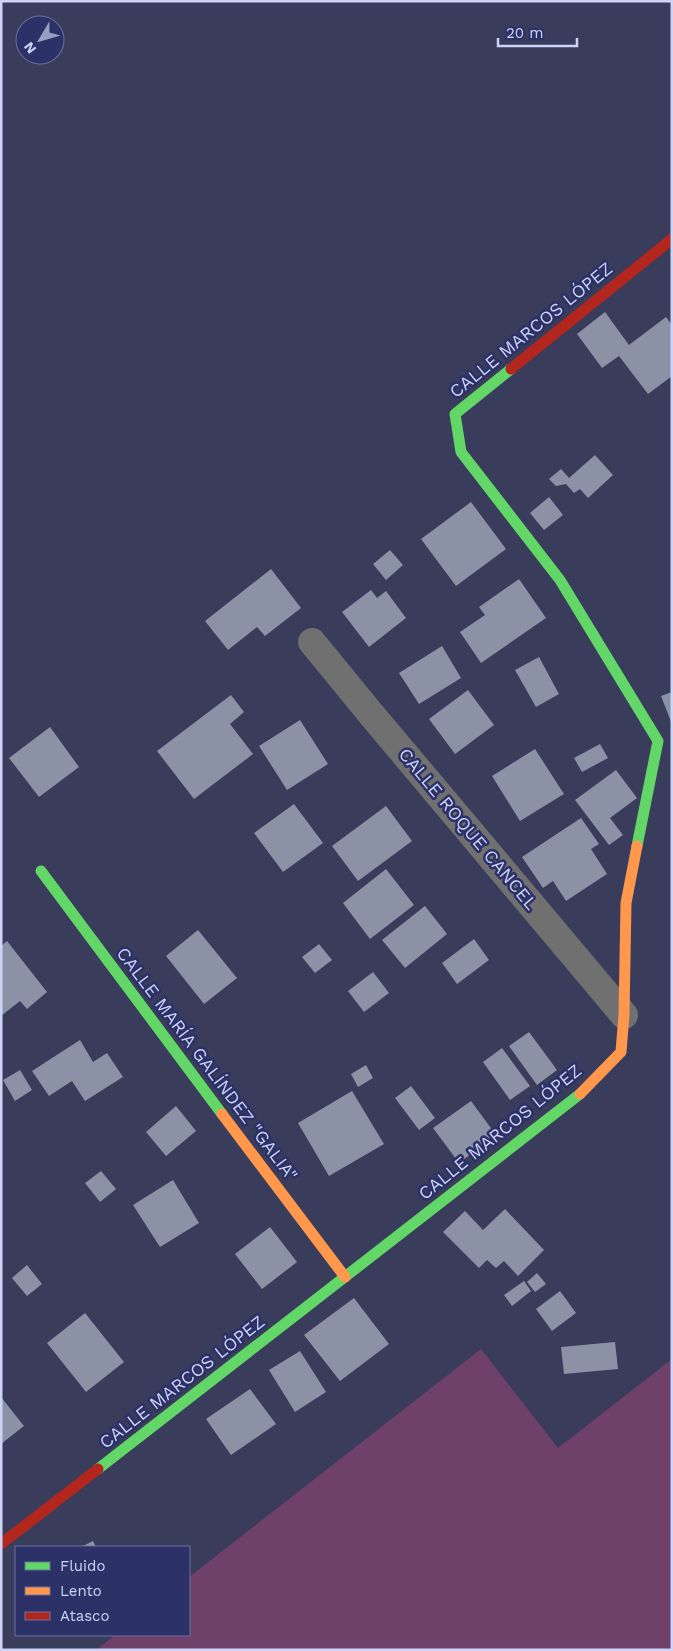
<svg xmlns="http://www.w3.org/2000/svg" width="673" height="1651" viewBox="0 0 673 1651" font-family="'Work Sans',sans-serif">
  <style>
    .green { fill: #6f4069 }
    .building { fill: #8c92a6 }
    .lines { fill: none; stroke-linecap: round; stroke-linejoin: round }
    .street { stroke: #707071; stroke-width: 28 }
    .fast { stroke: #63d668; stroke-width: 11 }
    .slow { stroke: #ff974d; stroke-width: 11 }
    .jam { stroke: #b3261e; stroke-width: 11 }
    .labels { text-anchor: middle; stroke-width: 5; stroke-linejoin: round; paint-order: stroke }
    .street-label { font-size: 18px; fill: #cdd4f6; stroke: #2c3167 }
  </style>
  <rect width="100%" height="100%" fill="#393c5a"/>
  <path class="green" d="M 481,1349 L 558,1448 L 672,1359 L 672,1650 L 96,1650 L 115,1635 L 189,1635 L 189,1577 Z"/>
  <path class="building" d="M 605,312 L 629,345 L 666,317 L 672,325 L 672,376 L 648,394 L 619,356 L 602,368 L 577,334 Z
    M 595,455 L 613,475 L 588,498 L 580,489 L 574,493 L 566,484 L 556,486 L 549,479 L 561,469 L 569,478 Z
    M 549,497 L 563,515 L 544,530 L 530,513 Z
    M 471,502 L 506,549 L 456,586 L 421,539 Z
    M 390,550 L 403,565 L 386,580 L 373,564 Z
    M 271,569 L 301,608 L 265,636 L 257,627 L 228,650 L 205,621 Z
    M 519,579 L 546,618 L 481,663 L 460,632 L 485,615 L 479,607 Z
    M 371,590 L 377,598 L 386,591 L 406,618 L 369,647 L 342,612 Z
    M 442,646 L 461,678 L 419,704 L 399,673 Z
    M 539,657 L 559,694 L 536,707 L 515,670 Z
    M 468,690 L 494,725 L 455,754 L 429,719 Z
    M 672,692 L 672,724 L 661,696 Z
    M 231,695 L 244,712 L 230,724 L 253,754 L 194,799 L 157,751 Z
    M 300,720 L 328,764 L 287,790 L 259,746 Z
    M 50,727 L 79,767 L 39,797 L 9,758 Z
    M 600,744 L 608,758 L 582,772 L 574,758 Z
    M 535,749 L 564,794 L 520,821 L 492,776 Z
    M 616,770 L 637,798 L 610,818 L 623,835 L 609,845 L 575,800 Z
    M 294,804 L 323,843 L 283,872 L 254,833 Z
    M 386,806 L 412,841 L 358,881 L 332,846 Z
    M 581,818 L 599,844 L 591,849 L 607,874 L 566,901 L 553,881 L 543,888 L 522,857 Z
    M 386,869 L 414,905 L 370,939 L 343,903 Z
    M 425,906 L 447,934 L 405,968 L 382,940 Z
    M 198,930 L 237,978 L 204,1004 L 166,956 Z
    M 474,939 L 489,960 L 457,984 L 442,963 Z
    M 7,941 L 47,992 L 27,1009 L 20,1001 L 1,1016 L 1,946 Z
    M 319,944 L 332,960 L 315,973 L 302,957 Z
    M 373,972 L 389,993 L 364,1012 L 348,991 Z
    M 529,1032 L 557,1070 L 537,1085 L 509,1046 Z
    M 80,1040 L 93,1062 L 107,1053 L 123,1077 L 85,1101 L 72,1081 L 49,1096 L 32,1071 Z
    M 502,1048 L 530,1086 L 510,1100 L 483,1062 Z
    M 366,1065 L 373,1078 L 358,1087 L 351,1074 Z
    M 20,1070 L 32,1090 L 15,1101 L 3,1080 Z
    M 411,1086 L 435,1118 L 419,1130 L 395,1098 Z
    M 352,1091 L 384,1144 L 329,1176 L 298,1123 Z
    M 471,1101 L 496,1135 L 459,1163 L 433,1128 Z
    M 176,1106 L 196,1131 L 166,1156 L 146,1132 Z
    M 101,1171 L 116,1189 L 100,1202 L 85,1183 Z
    M 173,1180 L 199,1223 L 160,1247 L 133,1205 Z
    M 505,1209 L 544,1250 L 518,1276 L 504,1261 L 496,1268 L 487,1260 L 479,1268 L 443,1232 L 465,1211 L 483,1230 Z
    M 270,1227 L 297,1262 L 262,1289 L 235,1254 Z
    M 27,1265 L 42,1284 L 27,1296 L 12,1278 Z
    M 537,1273 L 546,1284 L 535,1292 L 527,1282 Z
    M 524,1281 L 531,1291 L 512,1306 L 504,1295 Z
    M 560,1291 L 576,1313 L 552,1331 L 536,1309 Z
    M 354,1298 L 389,1344 L 340,1381 L 304,1335 Z
    M 85,1313 L 124,1362 L 86,1392 L 47,1343 Z
    M 615,1342 L 618,1369 L 564,1374 L 561,1347 Z
    M 300,1351 L 326,1392 L 295,1412 L 269,1370 Z
    M 250,1389 L 276,1424 L 231,1455 L 206,1419 Z
    M 1,1397 L 24,1426 L 1,1444 Z
    M 93,1541 L 96,1547 L 81,1547 Z"/>
  <g class="lines">
    <path class="street" d="M 312,642 L 371,714 L 624,1015"/>
    <path class="fast" d="M 511,369 L 455,414 L 461,452 L 560,580 L 658,741 L 637,846
      M 41,871 L 222,1114
      M 98,1469 L 580,1094"/>
    <path class="slow" d="M 580,1094 L 621,1052 L 624,1015 L 626,903 L 637,846
      M 222,1114 L 345,1277"/>
    <path class="jam" d="M 511,369 L 672,239
      M 1,1544 L 98,1469"/>
  </g>
  <g class="labels">
    <g class="street-label">
      <text transform="translate(531 330) rotate(-39)" y="6">CALLE MARCOS LÓPEZ</text>
      <text transform="translate(468 829) rotate(50)" y="6">CALLE ROQUE CANCEL</text>
      <text transform="translate(207 1064) rotate(53)" y="6">CALLE MARÍA GALÍNDEZ "GALIA"</text>
      <text transform="translate(500 1132) rotate(-39)" y="6">CALLE MARCOS LÓPEZ</text>
      <text transform="translate(182 1382) rotate(-38)" y="6">CALLE MARCOS LÓPEZ</text>
    </g>
  </g>
  <rect width="673" height="1651" fill="none" stroke="#cdd4f6" stroke-width="5"/>
  <rect x="15" y="1546" width="175" height="90" fill="#2c3167" stroke="#6c72a0"/>
  <rect x="25" y="1562" width="25" height="8" fill="#63d668" stroke="#6c72a0"/>
  <text x="60" y="1571" font-size="15" fill="#cdd4f6">Fluido</text>
  <rect x="25" y="1587" width="25" height="8" fill="#ff974d" stroke="#6c72a0"/>
  <text x="60" y="1596" font-size="15" fill="#cdd4f6">Lento</text>
  <rect x="25" y="1612" width="25" height="8" fill="#b3261e" stroke="#6c72a0"/>
  <text x="60" y="1621" font-size="15" fill="#cdd4f6">Atasco</text>
  <g transform="translate(40 40) rotate(232)"><circle r="24" fill="#2c3167" stroke="#6c72a0"/>
  <path d="M0-4L9 19L0 12L-9 19Z" fill="#999fbf"/>
  <text y="-8" font-size="14" font-weight="bold" text-anchor="middle" fill="#cdd4f6">N</text>
  </g>
  <path d="M498 38v8h79v-8" fill="none" stroke="#cdd4f6" stroke-width="2.5"/>
  <text x="506" y="38" font-size="15" fill="#cdd4f6" stroke="#2c3167" stroke-width="4" paint-order="stroke">20 m</text>
</svg>
